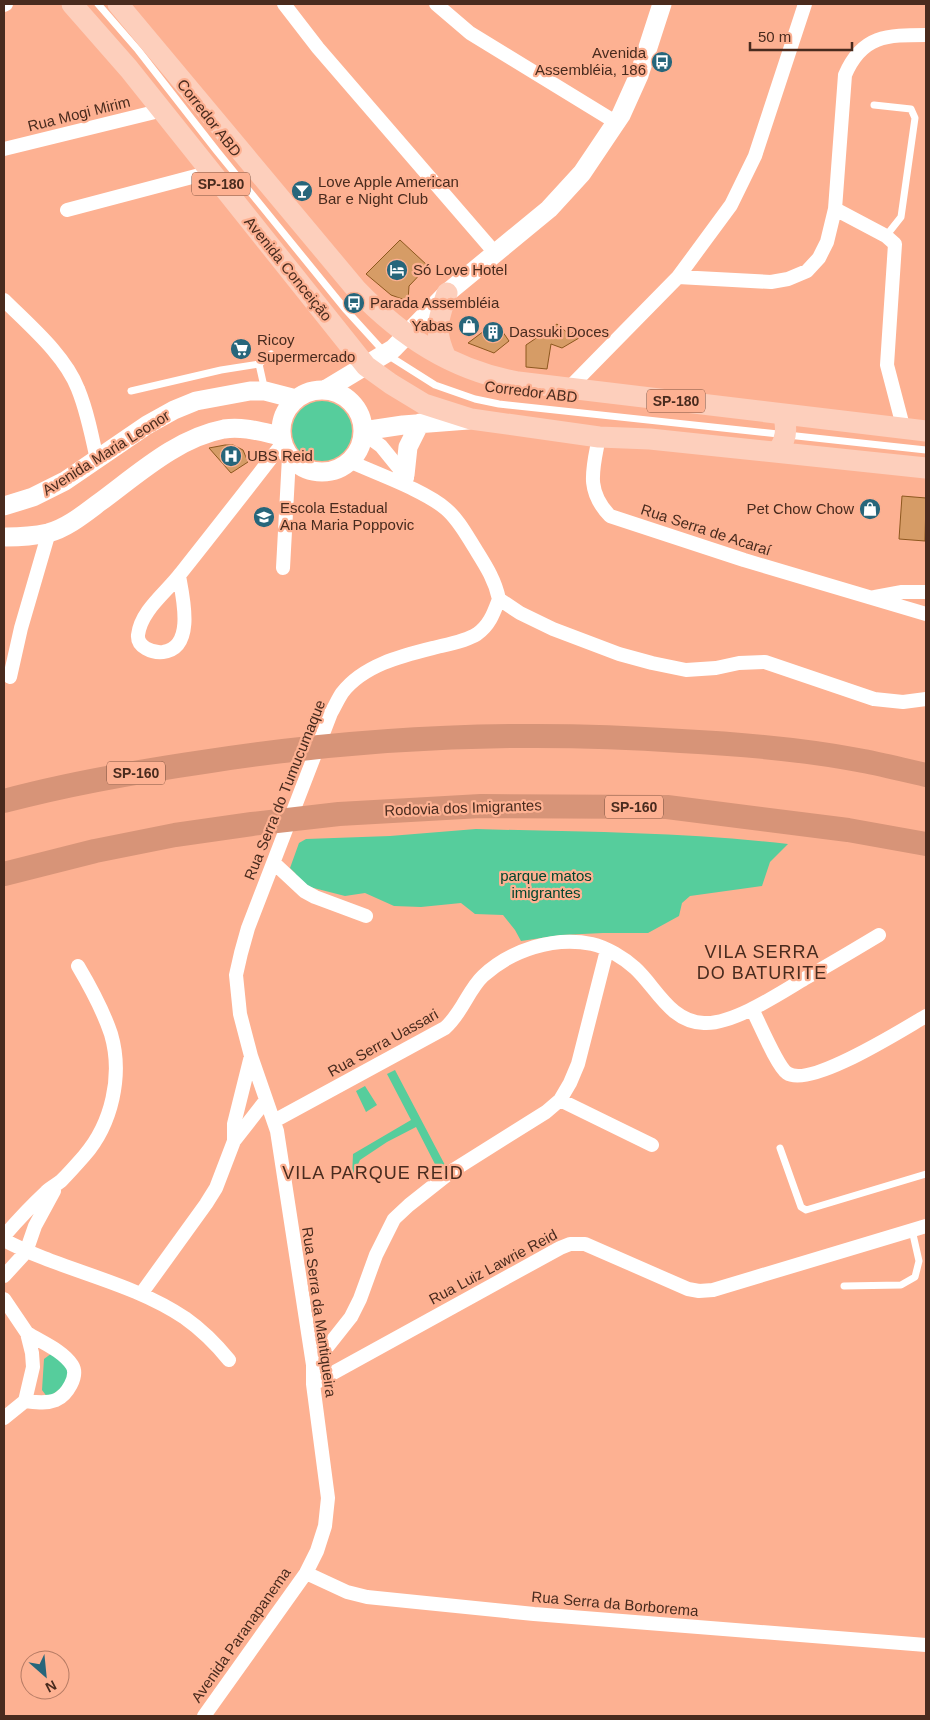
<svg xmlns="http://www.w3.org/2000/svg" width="930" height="1720" viewBox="0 0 930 1720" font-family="Arial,sans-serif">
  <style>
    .green { fill: #56cd9c }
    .building { fill: #d69c66; stroke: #8d581f }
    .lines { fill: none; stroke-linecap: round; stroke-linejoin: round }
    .lane { stroke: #fff; stroke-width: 7 }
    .street { stroke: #fff; stroke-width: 14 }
    .secondary { stroke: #fff; stroke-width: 19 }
    .primary { stroke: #fdcfbc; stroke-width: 21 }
    .highway { stroke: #d79478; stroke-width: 24 }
    .labels { text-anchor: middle; stroke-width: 4.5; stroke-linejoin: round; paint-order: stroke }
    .shield { fill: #fdb192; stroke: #7f5341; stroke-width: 1 }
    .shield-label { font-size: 14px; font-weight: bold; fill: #492b1e }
    .poi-label { font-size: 15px; fill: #492b1e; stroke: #fdb192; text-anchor: start }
    .street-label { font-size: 15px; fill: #492b1e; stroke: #fdb192 }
    .park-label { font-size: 15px; fill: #00452e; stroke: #fdb192 }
    .quarter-label { font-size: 18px; letter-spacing: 1px; fill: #492b1e; stroke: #fdb192 }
  </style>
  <rect width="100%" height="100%" fill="#fdb192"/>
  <path class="green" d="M292 431a30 30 0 1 1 60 0a30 30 0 1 1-60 0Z
    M 476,829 C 580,832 684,832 788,844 L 770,862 L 762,886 L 690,896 L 682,903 L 679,916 L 648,933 L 603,933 L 561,935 L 521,941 L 515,930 L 503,915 L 475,914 L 461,903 L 421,907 L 394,906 L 365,893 L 345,896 L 302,885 L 295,873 L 290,868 L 299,843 L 306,839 L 390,836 Z
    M 395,1070 L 446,1167 L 439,1172 L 416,1127 L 387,1142 L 360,1160 L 352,1177 L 353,1154 L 411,1120 L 387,1074 Z
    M 365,1086 L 377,1105 L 366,1112 L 356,1091 Z
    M 52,1353 L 69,1368 L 69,1382 L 48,1398 L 42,1390 L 44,1359 Z"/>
  <path class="building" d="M 400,240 L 428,266 L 409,286 L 408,301 L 391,295 L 366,274 Z
    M 496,322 L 509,341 L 494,353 L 468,343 Z
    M 557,324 L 570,335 L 576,330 L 579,338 L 562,348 L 551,344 L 547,369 L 526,367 L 526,345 Z
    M 225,445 L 233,445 L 243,450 L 248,462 L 231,473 L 209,448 Z
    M 902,496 L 926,498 L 925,541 L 899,539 Z"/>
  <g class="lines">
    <path class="lane" d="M 98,4 L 138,50 L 216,150 L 346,310 L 386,354 L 435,385 L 475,399 L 499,404 L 926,450
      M 874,105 L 911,109 L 915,118 L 901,217 L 886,236
      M 259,364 L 265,391
      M 131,391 L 221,370 L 259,364 L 271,354
      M 780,1148 L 801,1207 L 806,1210 L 926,1174
      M 844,1286 L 901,1285 L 915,1277 L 919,1261 L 912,1230"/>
    <path class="street" d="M 284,4 L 318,48 L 496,254
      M 436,4 L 470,33 L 617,123
      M 4,5 L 6,4
      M 4,149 L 163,110
      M 835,209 L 886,236 L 895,244 L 887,365 L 904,430
      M 67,210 L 211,172
      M 678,277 L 771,282 L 788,279 L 807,271 L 819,258 L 827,242 L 835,209 L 845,75 C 862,35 887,35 926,35
      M 4,300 C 29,325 65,355 78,389 C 87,411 92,436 97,460
      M 569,388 L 678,277 L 731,205 L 755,156 L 805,4
      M 363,433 L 381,446 L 407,478
      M 599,437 C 593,469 585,490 610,516 L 744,560 L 926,614
      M 349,461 C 377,474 424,490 446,509 C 459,520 467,536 476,550 C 486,566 495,580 499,599 L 520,613 L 553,629 L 619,654 L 652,663 L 686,670 L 716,668 L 739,663 L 765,662 L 874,699 L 903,702 L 926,699
      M 283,568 L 289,457
      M 179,576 C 183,598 195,648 163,652 C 152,653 137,647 138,635 C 141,610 167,592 181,573 C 215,530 249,487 282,444
      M 875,597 L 902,592 L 926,592
      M 10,677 L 21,628 L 49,532
      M 274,863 L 304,891 L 315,897 L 366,916
      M 752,1009 C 759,1022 777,1066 787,1073 C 810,1089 903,1029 926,1016
      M 560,1100 L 652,1145
      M 274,1121 L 445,1028 C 463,1012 468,990 483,976 C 511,950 554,936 592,944 C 606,947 624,958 635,968 C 656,987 670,1022 704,1023 C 732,1025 779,994 804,979 C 829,965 854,950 879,935
      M 234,1141 L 266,1100
      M 4,1236 C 17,1221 31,1206 46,1192 C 50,1188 56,1185 61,1181 C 69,1173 77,1164 84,1156 C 112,1124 123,1075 111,1034 C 103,1010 91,988 78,966
      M 4,1240 C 62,1271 130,1281 185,1318 C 202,1330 216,1344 229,1360
      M 4,1276 L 26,1252 L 35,1226 L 54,1191
      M 141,1294 L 206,1204 L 216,1188 L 234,1141 L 234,1124 L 251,1056
      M 4,1299 L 27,1333 L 32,1353 L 33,1367 L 25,1401 L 4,1418
      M 313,1365 L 351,1317 L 360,1299 L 376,1255 L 394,1219 L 409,1205 L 452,1171 L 546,1112 L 560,1100 L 570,1083 L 578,1064 L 607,950
      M 313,1384 L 560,1248 L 570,1244 L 585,1244 L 688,1289 L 699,1291 L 713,1290 L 926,1226
      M 25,1401 C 35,1402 46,1404 56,1400 C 67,1395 79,1376 72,1365 C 62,1350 41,1342 27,1333
      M 306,1573 L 347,1592 L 367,1597 L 534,1614 L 926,1645
      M 204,1716 L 306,1573 L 317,1551 L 325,1526 L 328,1498 L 313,1384 L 313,1365 L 277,1131 L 251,1056 L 240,1014 L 236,975 L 241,953 L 248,928 L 331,713 C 335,706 338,699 342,693 C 364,664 405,655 437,647 C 450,644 466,641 477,634 C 490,625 494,612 499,599"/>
    <path class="secondary" d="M 325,390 L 393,349 L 447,293 L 549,209 L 582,173 L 621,115 L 639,75 L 662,4
      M281 431a41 41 0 1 1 82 0a41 41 0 1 1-82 0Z
      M 363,431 L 403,425 L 468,420
      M 405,475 L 408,447 L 420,423
      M 4,506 L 33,497 L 65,481 L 147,425 L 174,410 L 196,401 L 250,391 L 265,391 L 296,399
      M 6,537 C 20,537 34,536 48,533 C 67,528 84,514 100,502 C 138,474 177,438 224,429 C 243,426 262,432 281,436"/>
    <path class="primary" d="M 72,4 L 129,69 L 366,366 L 391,384 L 424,404 L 471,419 L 599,437 L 650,439 L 926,468
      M 118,4 L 356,289 C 402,337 452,370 518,382 L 926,431
      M 446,358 C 433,329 438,321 447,293
      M 777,452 C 786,441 788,429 783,415"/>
    <path class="highway" d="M 4,801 C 71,783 141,771 210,761 C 366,737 524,730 681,741 C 740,744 800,749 858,760 C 881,764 903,770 926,775
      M 4,874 L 95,851 L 175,835 L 252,824 L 339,814 L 481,806 L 667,807 L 848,830 L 926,844"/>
  </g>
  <defs>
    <g id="bus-disc" transform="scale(1.125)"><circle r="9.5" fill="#27667b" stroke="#fdb192"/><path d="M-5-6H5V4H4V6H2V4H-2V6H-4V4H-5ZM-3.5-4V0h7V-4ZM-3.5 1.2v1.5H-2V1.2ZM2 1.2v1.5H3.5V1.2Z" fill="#fff"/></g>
    <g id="bar-disc" transform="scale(1.125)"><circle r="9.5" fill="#27667b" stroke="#fdb192"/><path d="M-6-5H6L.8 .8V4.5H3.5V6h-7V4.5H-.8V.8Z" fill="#fff"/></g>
    <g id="hotel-disc" transform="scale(1.125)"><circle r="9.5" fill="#27667b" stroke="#fdb192"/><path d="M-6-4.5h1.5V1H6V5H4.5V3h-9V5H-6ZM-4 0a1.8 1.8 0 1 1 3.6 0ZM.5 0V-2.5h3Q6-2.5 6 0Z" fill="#fff"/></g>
    <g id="shop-disc" transform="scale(1.125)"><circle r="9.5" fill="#27667b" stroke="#fdb192"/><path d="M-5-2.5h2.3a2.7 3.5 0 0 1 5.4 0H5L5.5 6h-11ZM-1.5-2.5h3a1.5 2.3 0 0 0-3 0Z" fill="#fff"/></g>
    <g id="building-disc" transform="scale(1.125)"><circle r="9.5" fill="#27667b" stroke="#fdb192"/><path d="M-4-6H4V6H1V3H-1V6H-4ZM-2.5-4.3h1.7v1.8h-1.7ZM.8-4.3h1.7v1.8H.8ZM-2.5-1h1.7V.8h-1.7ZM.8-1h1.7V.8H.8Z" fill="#fff"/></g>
    <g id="supermarket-disc" transform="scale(1.125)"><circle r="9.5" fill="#27667b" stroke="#fdb192"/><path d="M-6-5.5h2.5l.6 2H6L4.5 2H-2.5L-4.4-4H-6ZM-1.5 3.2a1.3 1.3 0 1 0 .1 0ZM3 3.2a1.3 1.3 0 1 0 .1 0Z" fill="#fff"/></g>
    <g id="hospital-disc" transform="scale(1.125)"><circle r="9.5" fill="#27667b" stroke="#fdb192"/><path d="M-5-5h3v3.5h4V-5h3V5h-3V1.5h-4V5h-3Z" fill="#fff"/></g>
    <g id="school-disc" transform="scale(1.125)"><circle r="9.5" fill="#27667b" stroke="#fdb192"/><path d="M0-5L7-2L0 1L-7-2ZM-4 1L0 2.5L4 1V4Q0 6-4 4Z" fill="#fff"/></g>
  </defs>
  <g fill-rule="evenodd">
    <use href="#bus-disc" x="662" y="62"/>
    <use href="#bar-disc" x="302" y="191"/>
    <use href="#hotel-disc" x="397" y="270"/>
    <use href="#bus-disc" x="354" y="303"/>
    <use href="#shop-disc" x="469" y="326"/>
    <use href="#building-disc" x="493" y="332"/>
    <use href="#supermarket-disc" x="241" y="349"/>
    <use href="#hospital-disc" x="231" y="456"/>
    <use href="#shop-disc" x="870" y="509"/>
    <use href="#school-disc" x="264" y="517"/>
  </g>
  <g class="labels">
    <g class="shield">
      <rect x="192" y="172.5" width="58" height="23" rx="4"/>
      <rect x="647" y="389.5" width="58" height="23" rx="4"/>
      <rect x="107" y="761.5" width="58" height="23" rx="4"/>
      <rect x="605" y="795.5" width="58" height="23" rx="4"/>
    </g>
    <g class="shield-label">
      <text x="221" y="189">SP-180</text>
      <text x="676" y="406">SP-180</text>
      <text x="136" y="778">SP-160</text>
      <text x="634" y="812">SP-160</text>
    </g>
    <g class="poi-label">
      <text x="646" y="58" text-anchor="end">Avenida<tspan x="646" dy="17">Assembléia, 186</tspan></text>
      <text x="318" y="187">Love Apple American<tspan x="318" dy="17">Bar e Night Club</tspan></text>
      <text x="413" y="275">Só Love Hotel</text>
      <text x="370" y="308">Parada Assembléia</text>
      <text x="453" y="331" text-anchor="end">Yabas</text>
      <text x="509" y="337">Dassuki Doces</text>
      <text x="257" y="345">Ricoy<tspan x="257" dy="17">Supermercado</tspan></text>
      <text x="247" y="461">UBS Reid</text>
      <text x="280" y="513">Escola Estadual<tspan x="280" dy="17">Ana Maria Poppovic</tspan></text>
      <text x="854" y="514" text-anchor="end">Pet Chow Chow</text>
    </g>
    <g class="street-label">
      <text transform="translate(79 114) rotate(-14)" y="5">Rua Mogi Mirim</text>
      <text transform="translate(209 118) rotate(52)" y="5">Corredor ABD</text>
      <text transform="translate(288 269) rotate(51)" y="5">Avenida Conceição</text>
      <text transform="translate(531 392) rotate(7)" y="5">Corredor ABD</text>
      <text transform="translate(106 453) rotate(-32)" y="5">Avenida Maria Leonor</text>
      <text transform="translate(706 530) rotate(18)" y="5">Rua Serra de Acaraí</text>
      <text transform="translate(285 790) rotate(-68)" y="5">Rua Serra do Tumucumaque</text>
      <text transform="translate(463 808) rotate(-2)" y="5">Rodovia dos Imigrantes</text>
      <text transform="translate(383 1043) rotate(-29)" y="5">Rua Serra Uassari</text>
      <text transform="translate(493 1267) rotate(-28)" y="5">Rua Luiz Lawrie Reid</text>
      <text transform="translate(319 1312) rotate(82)" y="5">Rua Serra da Mantiqueira</text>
      <text transform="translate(615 1604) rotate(5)" y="5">Rua Serra da Borborema</text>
      <text transform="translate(241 1635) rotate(-55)" y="5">Avenida Paranapanema</text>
    </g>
    <g class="park-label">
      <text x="546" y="881">parque matos<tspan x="546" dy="17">imigrantes</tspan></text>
    </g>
    <g class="quarter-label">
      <text x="762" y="958">VILA SERRA<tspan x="762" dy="21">DO BATURITE</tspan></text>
      <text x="373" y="1179">VILA PARQUE REID</text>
    </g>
  </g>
  <rect width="930" height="1720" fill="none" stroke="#492b1e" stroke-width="10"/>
  <g transform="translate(45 1675) rotate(153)"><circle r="24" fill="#fdb192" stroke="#b57b64"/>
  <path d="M0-4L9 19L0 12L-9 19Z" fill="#27667b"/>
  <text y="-8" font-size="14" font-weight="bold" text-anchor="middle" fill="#492b1e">N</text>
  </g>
  <path d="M750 42v8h102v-8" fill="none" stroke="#492b1e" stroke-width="2.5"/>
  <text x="758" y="42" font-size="15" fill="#492b1e" stroke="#fdb192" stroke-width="4" paint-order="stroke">50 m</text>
</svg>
